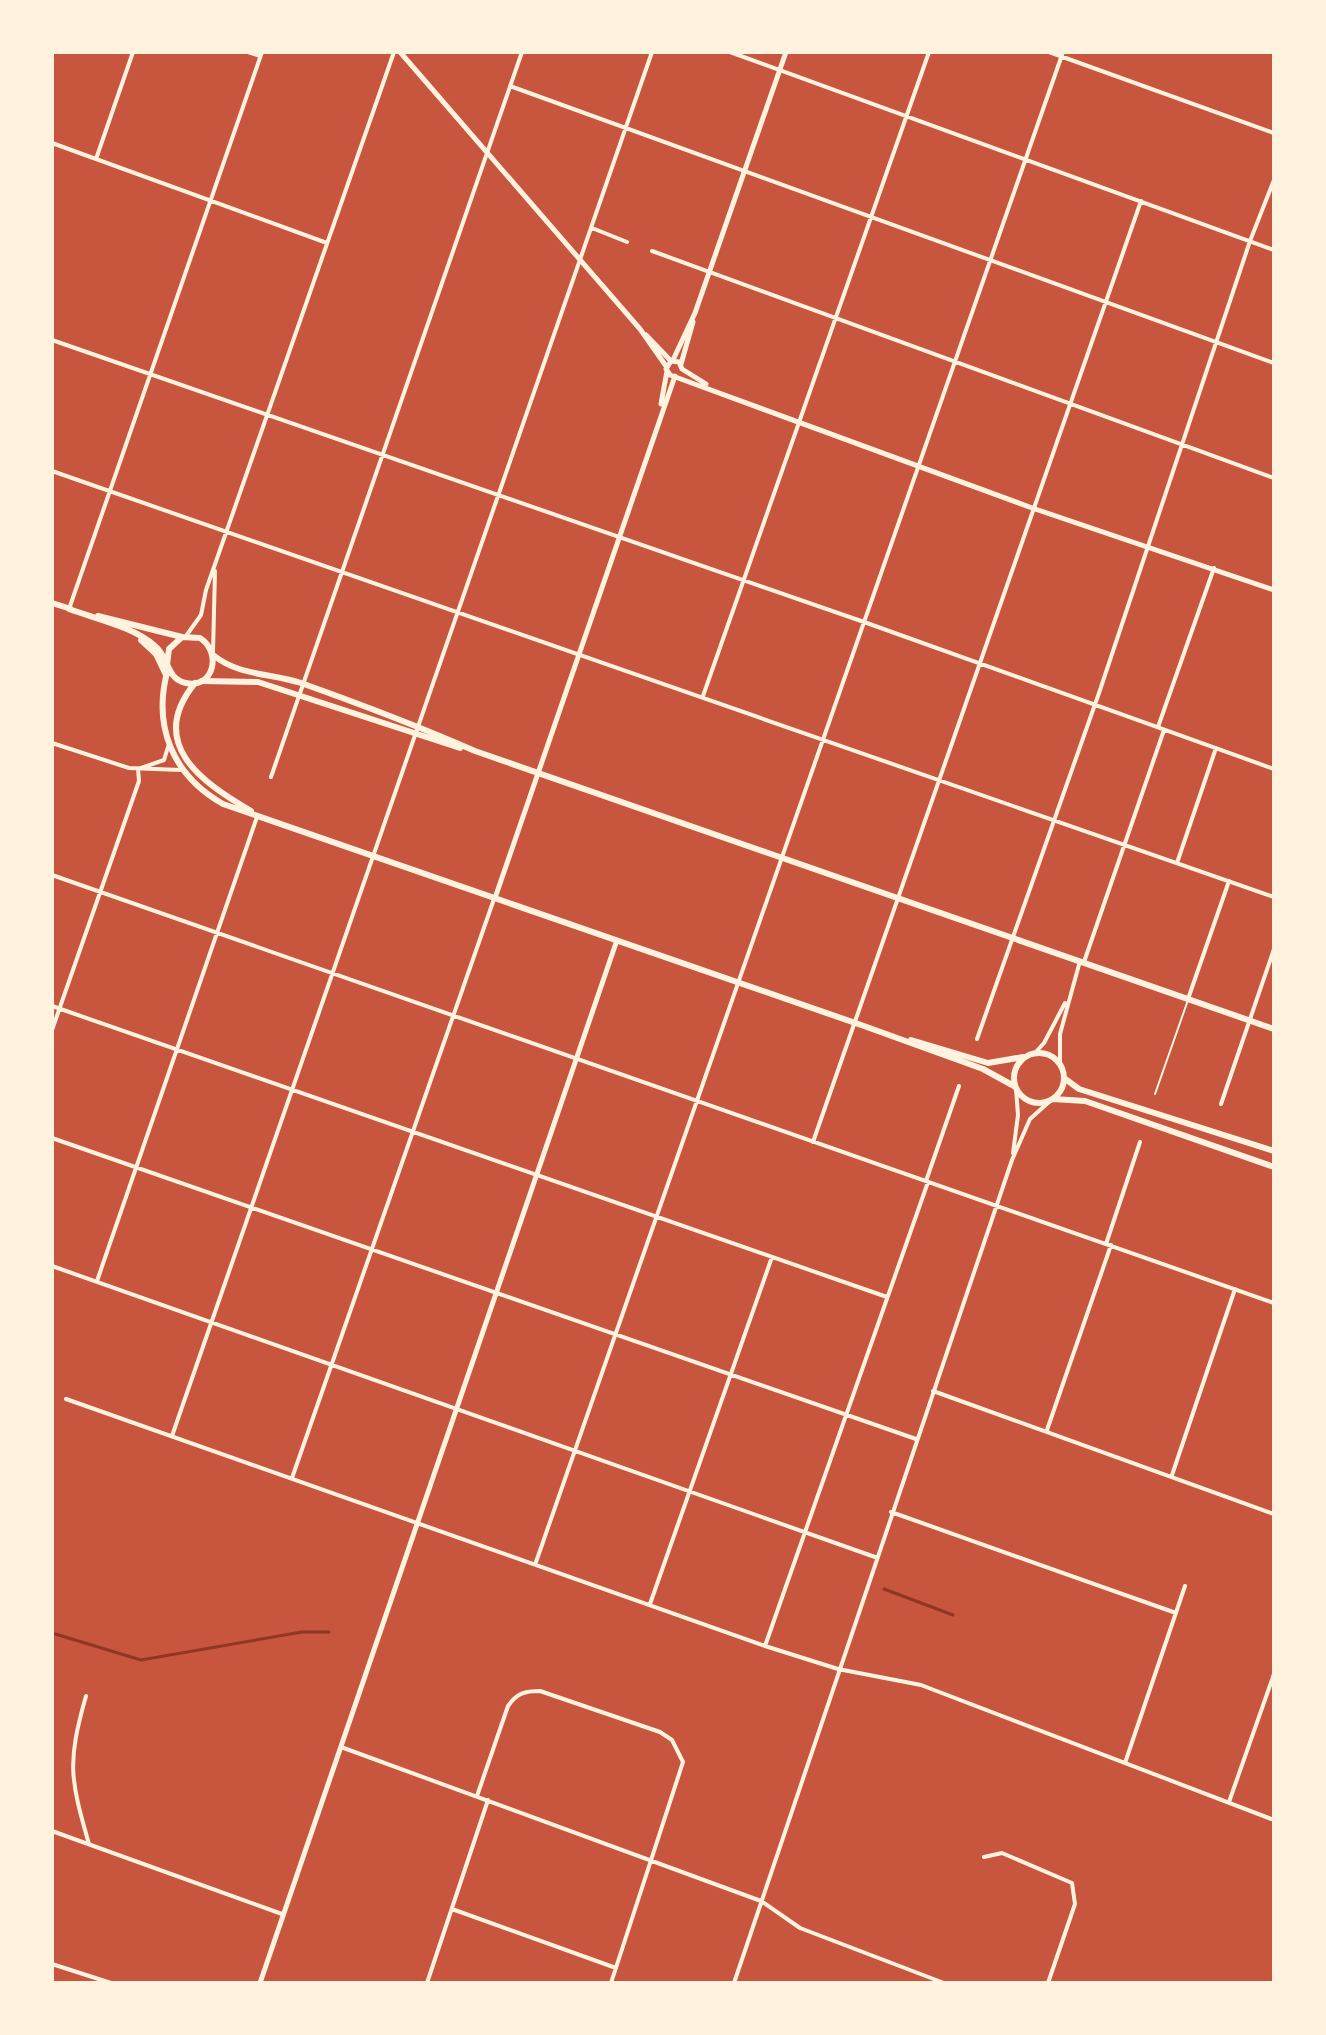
<svg xmlns="http://www.w3.org/2000/svg" width="1326" height="2035" viewBox="0 0 1326 2035" font-family="'Noto Sans',sans-serif">
  <style>
    .lines { fill: none; stroke-linecap: round; stroke-linejoin: round }
    .stream { stroke: #8f3625; stroke-width: 3 }
    .service { stroke: #fff3e0; stroke-width: 2 }
    .minor { stroke: #fff3e0; stroke-width: 4 }
    .tertiary { stroke: #fff3e0; stroke-width: 5 }
    .secondary { stroke: #fff3e0; stroke-width: 6 }
    .primary { stroke: #fff3e0; stroke-width: 6 }
  </style>
  <rect width="100%" height="100%" fill="#c8553d"/>
  <g class="lines">
    <path class="stream" d="M 884,1589 L 953,1615
      M 52,1633 L 141,1660 L 302,1632 L 329,1632"/>
    <path class="service" d="M 1155,1094 L 1188,1000"/>
    <path class="minor" d="M 248,52 L 260,56
      M 730,52 L 1274,250
      M 1049,52 L 1274,133
      M 510,86 L 1274,363
      M 52,143 L 327,243
      M 96,159 L 133,52
      M 592,228 L 627,242
      M 652,251 L 1274,478
      M 52,340 L 864,622 L 1274,769
      M 52,471 L 1274,897
      M 69,609 L 262,52
      M 186,636 L 201,615 L 206,590 L 394,52
      M 213,652 L 215,571
      M 703,696 L 929,52
      M 1158,727 L 1214,568
      M 52,743 L 129,768 L 181,770
      M 141,768 L 164,760 L 168,747
      M 271,777 L 522,52
      M 1177,863 L 1216,748
      M 52,875 L 1274,1303
      M 1084,962 L 1164,730
      M 1188,999 L 1229,881
      M 52,1006 L 887,1297
      M 52,1030 L 139,781 L 138,769
      M 977,1039 L 1099,693 L 1250,241 L 1274,180
      M 1035,1053 L 1044,1043 L 1065,1003
      M 1060,1064 L 1060,1034 L 1080,961
      M 1221,1104 L 1274,949
      M 52,1138 L 916,1439
      M 813,1142 L 1141,201
      M 1013,1153 L 1018,1115 L 1016,1089
      M 926,1181 L 959,1086
      M 1106,1244 L 1140,1142
      M 52,1266 L 875,1557
      M 97,1281 L 257,817
      M 933,1391 L 1274,1514
      M 66,1399 L 765,1646 L 838,1669 L 921,1685 L 1274,1820
      M 1047,1430 L 1111,1245
      M 172,1436 L 652,52
      M 1172,1475 L 1235,1289
      M 292,1478 L 494,899
      M 891,1512 L 1176,1613
      M 536,1562 L 1063,52
      M 650,1604 L 772,1257
      M 765,1646 L 928,1182
      M 86,1696 C 67,1763 70,1778 89,1844
      M 341,1747 L 761,1901 L 800,1928 L 944,1983
      M 1125,1763 L 1185,1586
      M 477,1796 L 508,1706 C 517,1693 525,1691 540,1691 L 660,1732 L 672,1740 L 683,1762 L 611,1983
      M 1229,1802 L 1274,1674
      M 52,1831 L 282,1914
      M 984,1857 L 1002,1853 L 1072,1883 L 1075,1904 L 1048,1983
      M 452,1909 L 616,1968
      M 52,1964 L 111,1983
      M 427,1983 L 488,1800
      M 734,1983 L 1012,1160 L 1030,1119 L 1050,1101"/>
    <path class="tertiary" d="M 400,52 L 640,329 L 666,366
      M 646,335 L 671,361
      M 673,360 L 695,313 L 786,52
      M 671,361 L 666,369 L 670,375 L 1035,509 L 1274,590
      M 671,361 L 679,362 L 682,369 L 706,384
      M 681,364 L 693,322
      M 661,404 L 667,371
      M 495,898 L 675,376
      M 260,1983 L 617,940"/>
    <path class="secondary" d="M 213,655 C 239,676 270,673 301,683 C 360,704 418,726 475,751 L 1274,1029
      M 202,681 L 258,682 L 460,748"/>
    <path class="primary" d="M 52,603 L 71,609
      M 69,609 C 96,619 134,627 155,646 C 169,657 166,679 186,683 C 214,689 222,652 200,638 L 182,637 L 169,649 L 167,665
      M 98,616 L 182,637
      M 141,640 L 156,654 L 166,675
      M 168,669 C 152,725 172,775 223,804 L 864,1026 L 983,1069 L 1014,1086
      M 195,683 C 146,743 201,782 251,811
      M 911,1040 L 988,1063 L 1023,1057
      M1014 1078a25 25 0 1 1 50 0a25 25 0 1 1-50 0Z
      M 1064,1078 L 1079,1089 L 1274,1151
      M 1053,1099 L 1085,1101 L 1274,1167"/>
  </g>
  <rect width="1326" height="2035" fill="none" stroke="#fff3e0" stroke-width="108"/>
</svg>
